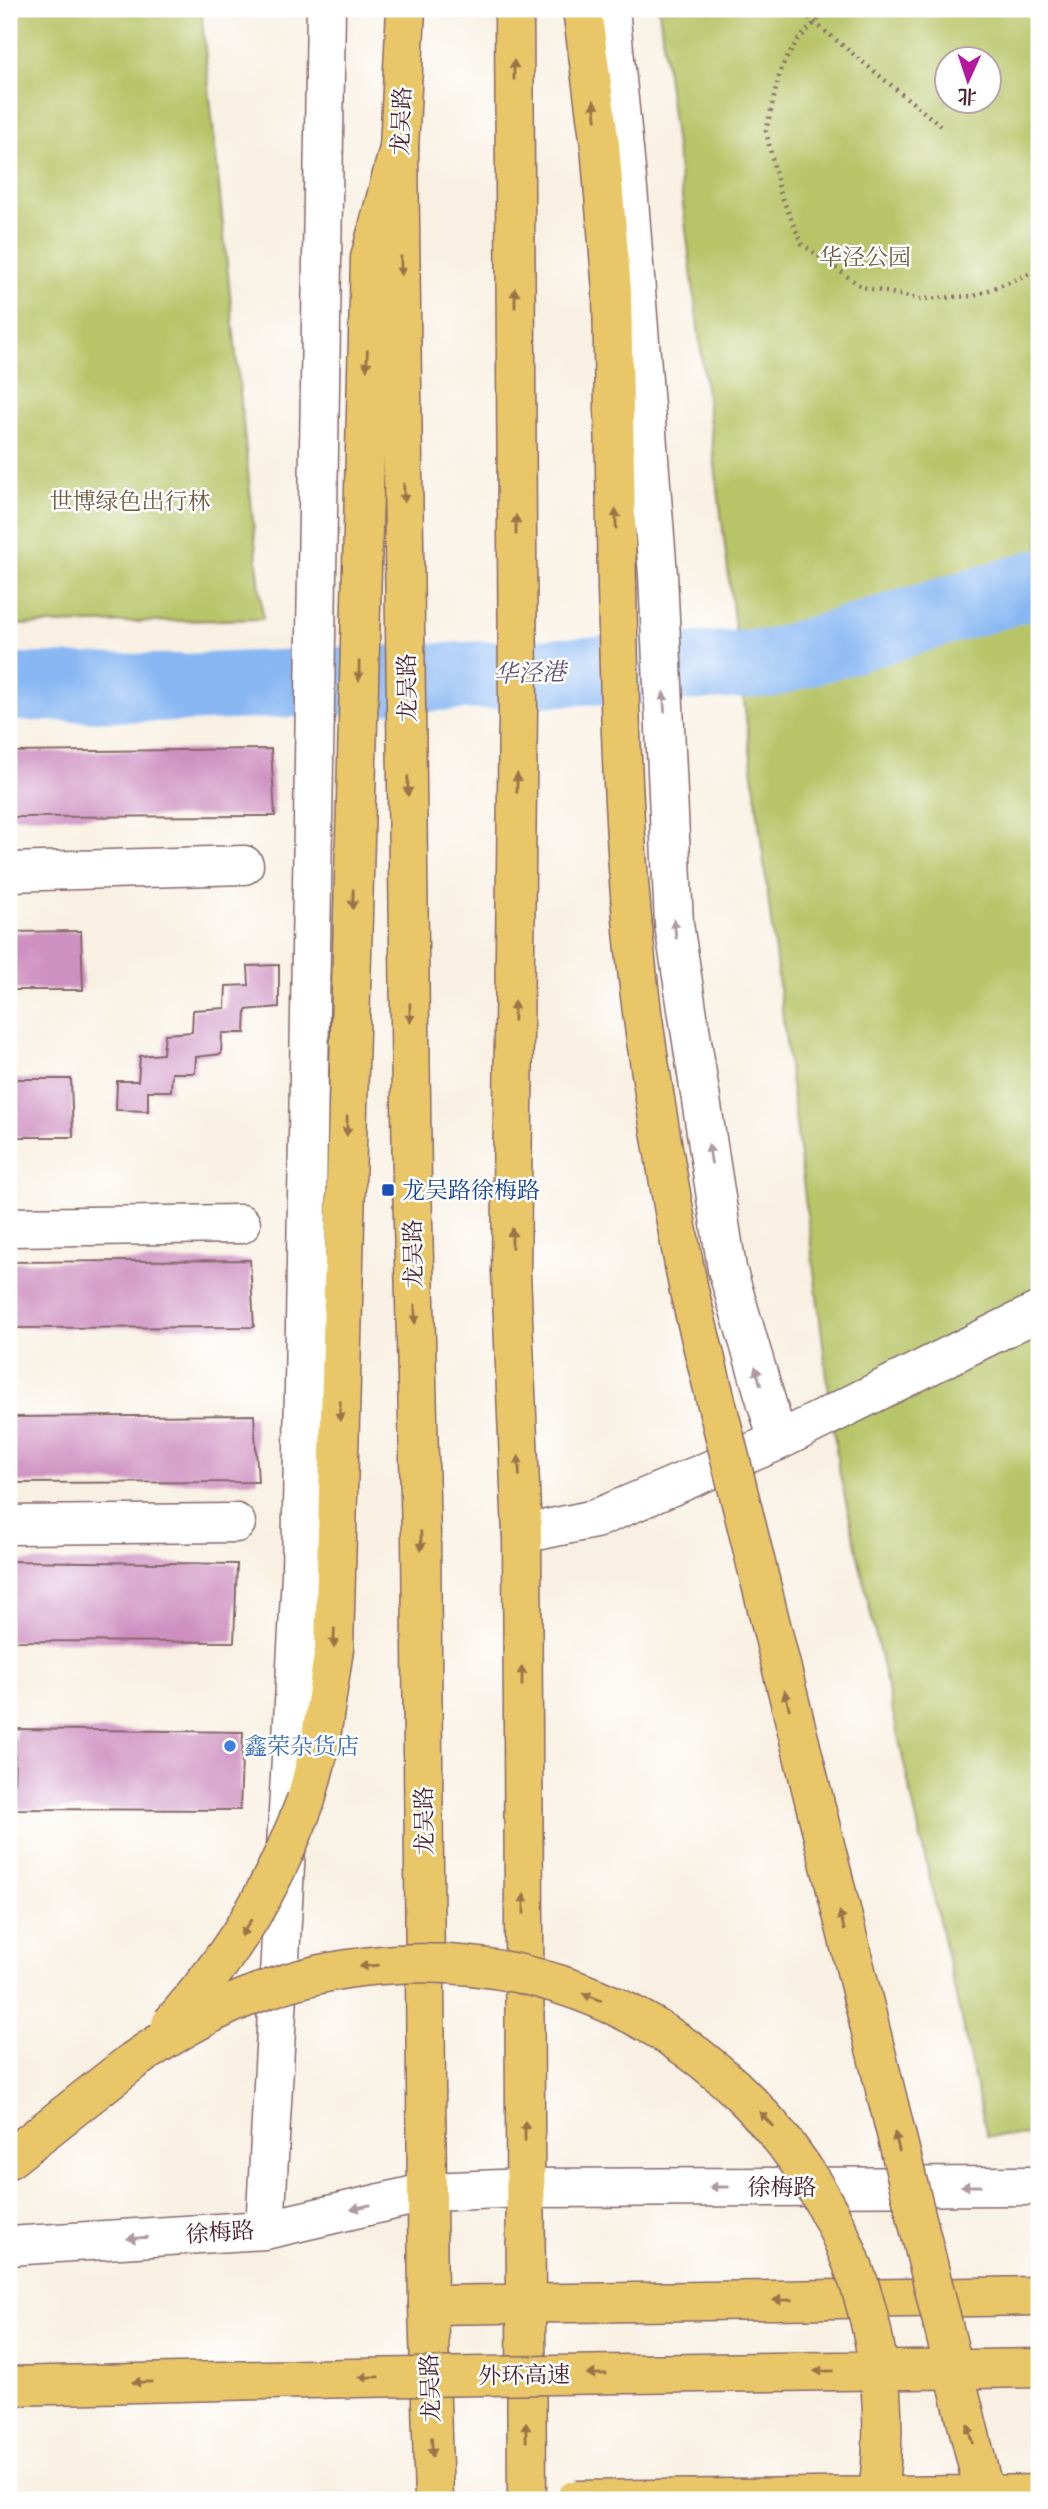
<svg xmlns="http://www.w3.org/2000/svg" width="1048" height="2509" viewBox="0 0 1048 2509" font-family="'Libre Bodoni','Noto Serif SC',serif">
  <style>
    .green { fill: #b7c568; stroke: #80724a; stroke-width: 2; fill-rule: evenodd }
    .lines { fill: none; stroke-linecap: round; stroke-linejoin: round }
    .river { stroke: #88b7f3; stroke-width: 68 }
    .building { fill: #ce90c1 }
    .street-casing { stroke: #87686b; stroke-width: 41 }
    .primary-casing { stroke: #87686b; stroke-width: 41 }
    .highway-casing { stroke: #87686b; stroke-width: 41 }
    .path { stroke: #87686b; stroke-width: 4.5; stroke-dasharray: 2 5; stroke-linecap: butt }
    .street { stroke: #fff; stroke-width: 38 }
    .primary { stroke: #e9c769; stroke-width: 38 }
    .highway { stroke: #e9c769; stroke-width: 38 }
    .highway-bridge-casing { stroke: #87686b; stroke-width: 41; stroke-linecap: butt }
    .highway-bridge { stroke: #e9c769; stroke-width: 38 }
    .oneway { fill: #9a734a }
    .oneway2 { fill: #ae9aa0 }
    .transit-dot { fill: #1a4fb4; stroke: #fff; stroke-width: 2.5 }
    .shop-dot { fill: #3f7fe0; stroke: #fff; stroke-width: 2.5 }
    .labels { text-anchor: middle; stroke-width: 5; stroke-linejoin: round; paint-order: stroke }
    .street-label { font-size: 23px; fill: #4a1f2b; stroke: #fff }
    .park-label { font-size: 23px; fill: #705940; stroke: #fff }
    .transit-label { font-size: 23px; fill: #164399; stroke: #fff; text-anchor: start }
    .shop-label { font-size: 23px; fill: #366cbe; stroke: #fff; text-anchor: start }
    .water-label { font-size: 24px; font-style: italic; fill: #605471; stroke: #fff }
  </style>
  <rect width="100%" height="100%" fill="#fff"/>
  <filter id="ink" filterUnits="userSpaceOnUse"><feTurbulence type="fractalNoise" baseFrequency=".0143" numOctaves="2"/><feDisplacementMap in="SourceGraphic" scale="14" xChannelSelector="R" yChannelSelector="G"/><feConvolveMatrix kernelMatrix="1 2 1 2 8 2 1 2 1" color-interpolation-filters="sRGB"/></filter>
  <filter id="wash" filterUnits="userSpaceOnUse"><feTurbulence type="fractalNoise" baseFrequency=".00686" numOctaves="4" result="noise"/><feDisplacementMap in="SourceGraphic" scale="28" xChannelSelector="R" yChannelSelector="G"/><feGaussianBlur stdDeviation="1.57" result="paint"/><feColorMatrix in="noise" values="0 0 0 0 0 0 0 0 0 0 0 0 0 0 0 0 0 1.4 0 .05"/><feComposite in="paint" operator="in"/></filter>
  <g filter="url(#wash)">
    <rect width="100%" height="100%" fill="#f8f0e2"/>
    <path class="green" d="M 9,9 L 201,9 L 263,619 L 9,625 Z
      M 659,9 L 1039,9 L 1039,2135 L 987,2136 L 838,1466 ZM 946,60 L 988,60 L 988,102 L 946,102 Z"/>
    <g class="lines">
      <path class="river" d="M 9,687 L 183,688 L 772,663 L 1039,583"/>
    </g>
    <g id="blocks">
      <path class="building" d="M 271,749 L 275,816 L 9,817 L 9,752 Z
        M 81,931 L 83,990 L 9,990 L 9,932 Z
        M 279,965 L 279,1007 L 246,1010 L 245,1033 L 222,1033 L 221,1054 L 196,1057 L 195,1073 L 172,1073 L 171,1091 L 148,1091 L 148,1111 L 116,1110 L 117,1081 L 138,1081 L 140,1056 L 163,1054 L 165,1034 L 192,1032 L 193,1010 L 225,1008 L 226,986 L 249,985 L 248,966 Z
        M 9,1079 L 71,1079 L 73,1137 L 9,1137 Z
        M 250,1260 L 254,1327 L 9,1328 L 9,1262 Z
        M 254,1415 L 258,1482 L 9,1483 L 9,1417 Z
        M 10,1561 L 237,1564 L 234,1642 L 9,1641 Z
        M 16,1729 L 243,1732 L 240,1810 L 13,1809 Z"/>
    </g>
  </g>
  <g filter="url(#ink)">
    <use href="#blocks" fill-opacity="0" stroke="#87686b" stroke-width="2"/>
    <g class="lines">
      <g class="street-casing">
        <path id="street" d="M 610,9 L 629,200 L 658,575 L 674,924 L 727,1269 L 778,1441
          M 9,872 L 244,865
          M 9,1227 L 241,1224
          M 9,1525 L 236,1523
          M 522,1534 L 595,1519 L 778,1441 L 1039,1311
          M 265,2230 L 301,1575 L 326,9
          M 9,2246 L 265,2230 L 428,2192 L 525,2188 L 1039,2186"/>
      </g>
      <g class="primary-casing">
        <path id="primary" d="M 406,9 L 399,148 L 412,1183 L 421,1537 L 428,2305 L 434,2500
          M 514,9 L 518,711 L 511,1272 L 522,1534 L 527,2500"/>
      </g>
      <g class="highway-casing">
        <path id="highway" d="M 582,9 L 600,146 L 612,291 L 617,587
          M 306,1800 L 319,1750 L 334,1649 L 370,258 L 399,148
          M 9,2159 L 133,2061
          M 428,2305 L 1039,2296"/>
      </g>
      <path class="path" d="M 798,9 L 941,126
        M 828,9 L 798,40 L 781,68 L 766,131 L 780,193 L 802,244 L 862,287 L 920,299 L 974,296 L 1039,270"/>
      <use href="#street" class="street"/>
      <use href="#primary" class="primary"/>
      <use href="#highway" class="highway"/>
      <g class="highway-bridge-casing">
        <path id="highway-bridge" d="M 617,587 C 620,729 624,871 642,1012 C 655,1106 671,1198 689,1291 L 986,2500
          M 171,2024 C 235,1951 272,1890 306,1800
          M 133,2061 C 203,2012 277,1977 362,1967 C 671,1928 922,2197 877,2500
          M 9,2386 L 353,2378 L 1039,2368
          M 575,2500 L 1039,2494"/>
      </g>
      <use href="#highway-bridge" class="highway-bridge"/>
    </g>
    <defs><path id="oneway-solid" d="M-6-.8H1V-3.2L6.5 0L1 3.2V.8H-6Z" transform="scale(1.75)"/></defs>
    <g class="oneway">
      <use href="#oneway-solid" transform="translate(514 70) rotate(-90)"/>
      <use href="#oneway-solid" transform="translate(595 110) rotate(-98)"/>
      <use href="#oneway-solid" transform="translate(401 266) rotate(89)"/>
      <use href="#oneway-solid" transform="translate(515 298) rotate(-90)"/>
      <use href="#oneway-solid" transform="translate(367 360) rotate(92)"/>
      <use href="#oneway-solid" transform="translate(404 493) rotate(89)"/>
      <use href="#oneway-solid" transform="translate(616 519) rotate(-90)"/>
      <use href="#oneway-solid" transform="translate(516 525) rotate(-90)"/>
      <use href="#oneway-solid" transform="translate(359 671) rotate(91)"/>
      <use href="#oneway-solid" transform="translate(517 783) rotate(-89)"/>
      <use href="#oneway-solid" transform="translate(408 786) rotate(89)"/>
      <use href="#oneway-solid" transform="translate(353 899) rotate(91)"/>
      <use href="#oneway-solid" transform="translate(514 1011) rotate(-89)"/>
      <use href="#oneway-solid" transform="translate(410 1013) rotate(89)"/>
      <use href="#oneway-solid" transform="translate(347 1126) rotate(91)"/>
      <use href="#oneway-solid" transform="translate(512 1238) rotate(-89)"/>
      <use href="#oneway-solid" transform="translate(415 1314) rotate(89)"/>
      <use href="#oneway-solid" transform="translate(340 1411) rotate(91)"/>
      <use href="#oneway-solid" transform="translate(519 1466) rotate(-92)"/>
      <use href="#oneway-solid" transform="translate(421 1541) rotate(89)"/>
      <use href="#oneway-solid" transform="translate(334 1638) rotate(92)"/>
      <use href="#oneway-solid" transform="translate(522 1676) rotate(-90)"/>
      <use href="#oneway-solid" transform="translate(787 1700) rotate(-104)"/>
      <use href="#oneway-solid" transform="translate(524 1904) rotate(-90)"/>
      <use href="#oneway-solid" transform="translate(842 1921) rotate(-104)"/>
      <use href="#oneway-solid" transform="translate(246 1928) rotate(121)"/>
      <use href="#oneway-solid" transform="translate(369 1966) rotate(175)"/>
      <use href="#oneway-solid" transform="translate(592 1997) rotate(-159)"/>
      <use href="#oneway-solid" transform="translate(766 2119) rotate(-133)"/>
      <use href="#oneway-solid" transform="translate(525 2131) rotate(-90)"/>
      <use href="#oneway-solid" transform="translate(897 2142) rotate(-104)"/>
      <use href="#oneway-solid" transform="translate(783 2300) rotate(179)"/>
      <use href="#oneway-solid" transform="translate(824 2371) rotate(179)"/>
      <use href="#oneway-solid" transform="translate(597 2374) rotate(179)"/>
      <use href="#oneway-solid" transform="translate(369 2377) rotate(179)"/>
      <use href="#oneway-solid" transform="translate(142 2382) rotate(179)"/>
      <use href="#oneway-solid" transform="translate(526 2432) rotate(-91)"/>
      <use href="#oneway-solid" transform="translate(970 2434) rotate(-105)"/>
      <use href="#oneway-solid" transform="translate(432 2447) rotate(88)"/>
    </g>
    <g class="oneway2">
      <use href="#oneway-solid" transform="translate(664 702) rotate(-93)"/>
      <use href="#oneway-solid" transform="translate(675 929) rotate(-97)"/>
      <use href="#oneway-solid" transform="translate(710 1154) rotate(-99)"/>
      <use href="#oneway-solid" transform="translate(758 1376) rotate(-106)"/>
      <use href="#oneway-solid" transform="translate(971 2186) rotate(180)"/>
      <use href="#oneway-solid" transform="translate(719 2187) rotate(180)"/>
      <use href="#oneway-solid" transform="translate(361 2207) rotate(167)"/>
      <use href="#oneway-solid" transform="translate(137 2238) rotate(176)"/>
    </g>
  </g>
  <rect class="transit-dot" x="381" y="1183" width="14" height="14" rx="3.5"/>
  <circle class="shop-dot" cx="230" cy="1746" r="7"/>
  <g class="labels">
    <g class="street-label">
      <text transform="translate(401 121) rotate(-88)" y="8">龙吴路</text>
      <text transform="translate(407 688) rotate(-91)" y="8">龙吴路</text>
      <text transform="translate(413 1254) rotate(-91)" y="8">龙吴路</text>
      <text transform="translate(424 1821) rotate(-91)" y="8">龙吴路</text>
      <text x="782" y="2195">徐梅路</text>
      <text transform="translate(220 2232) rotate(-4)" y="8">徐梅路</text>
      <text transform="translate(524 2375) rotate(-1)" y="8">外环高速</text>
      <text transform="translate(430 2388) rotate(-92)" y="8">龙吴路</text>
    </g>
    <g class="park-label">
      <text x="865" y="265">华泾公园</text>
      <text x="130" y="509">世博绿色出行林</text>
    </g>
    <g class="transit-label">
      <text x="402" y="1198">龙吴路徐梅路</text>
    </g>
    <g class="shop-label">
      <text x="244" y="1754">鑫荣杂货店</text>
    </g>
    <g class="water-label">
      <text transform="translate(530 673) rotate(-2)" y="8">华泾港</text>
    </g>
  </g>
  <rect width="1048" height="2509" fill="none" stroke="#fff" stroke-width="35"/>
  <g transform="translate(968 80) rotate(183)"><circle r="33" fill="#ffffff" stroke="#b7a5aa" stroke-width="2"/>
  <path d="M0-5L12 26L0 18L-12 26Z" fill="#b5179e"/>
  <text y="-10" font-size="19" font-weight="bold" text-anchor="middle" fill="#4a1f2b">北</text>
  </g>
</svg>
